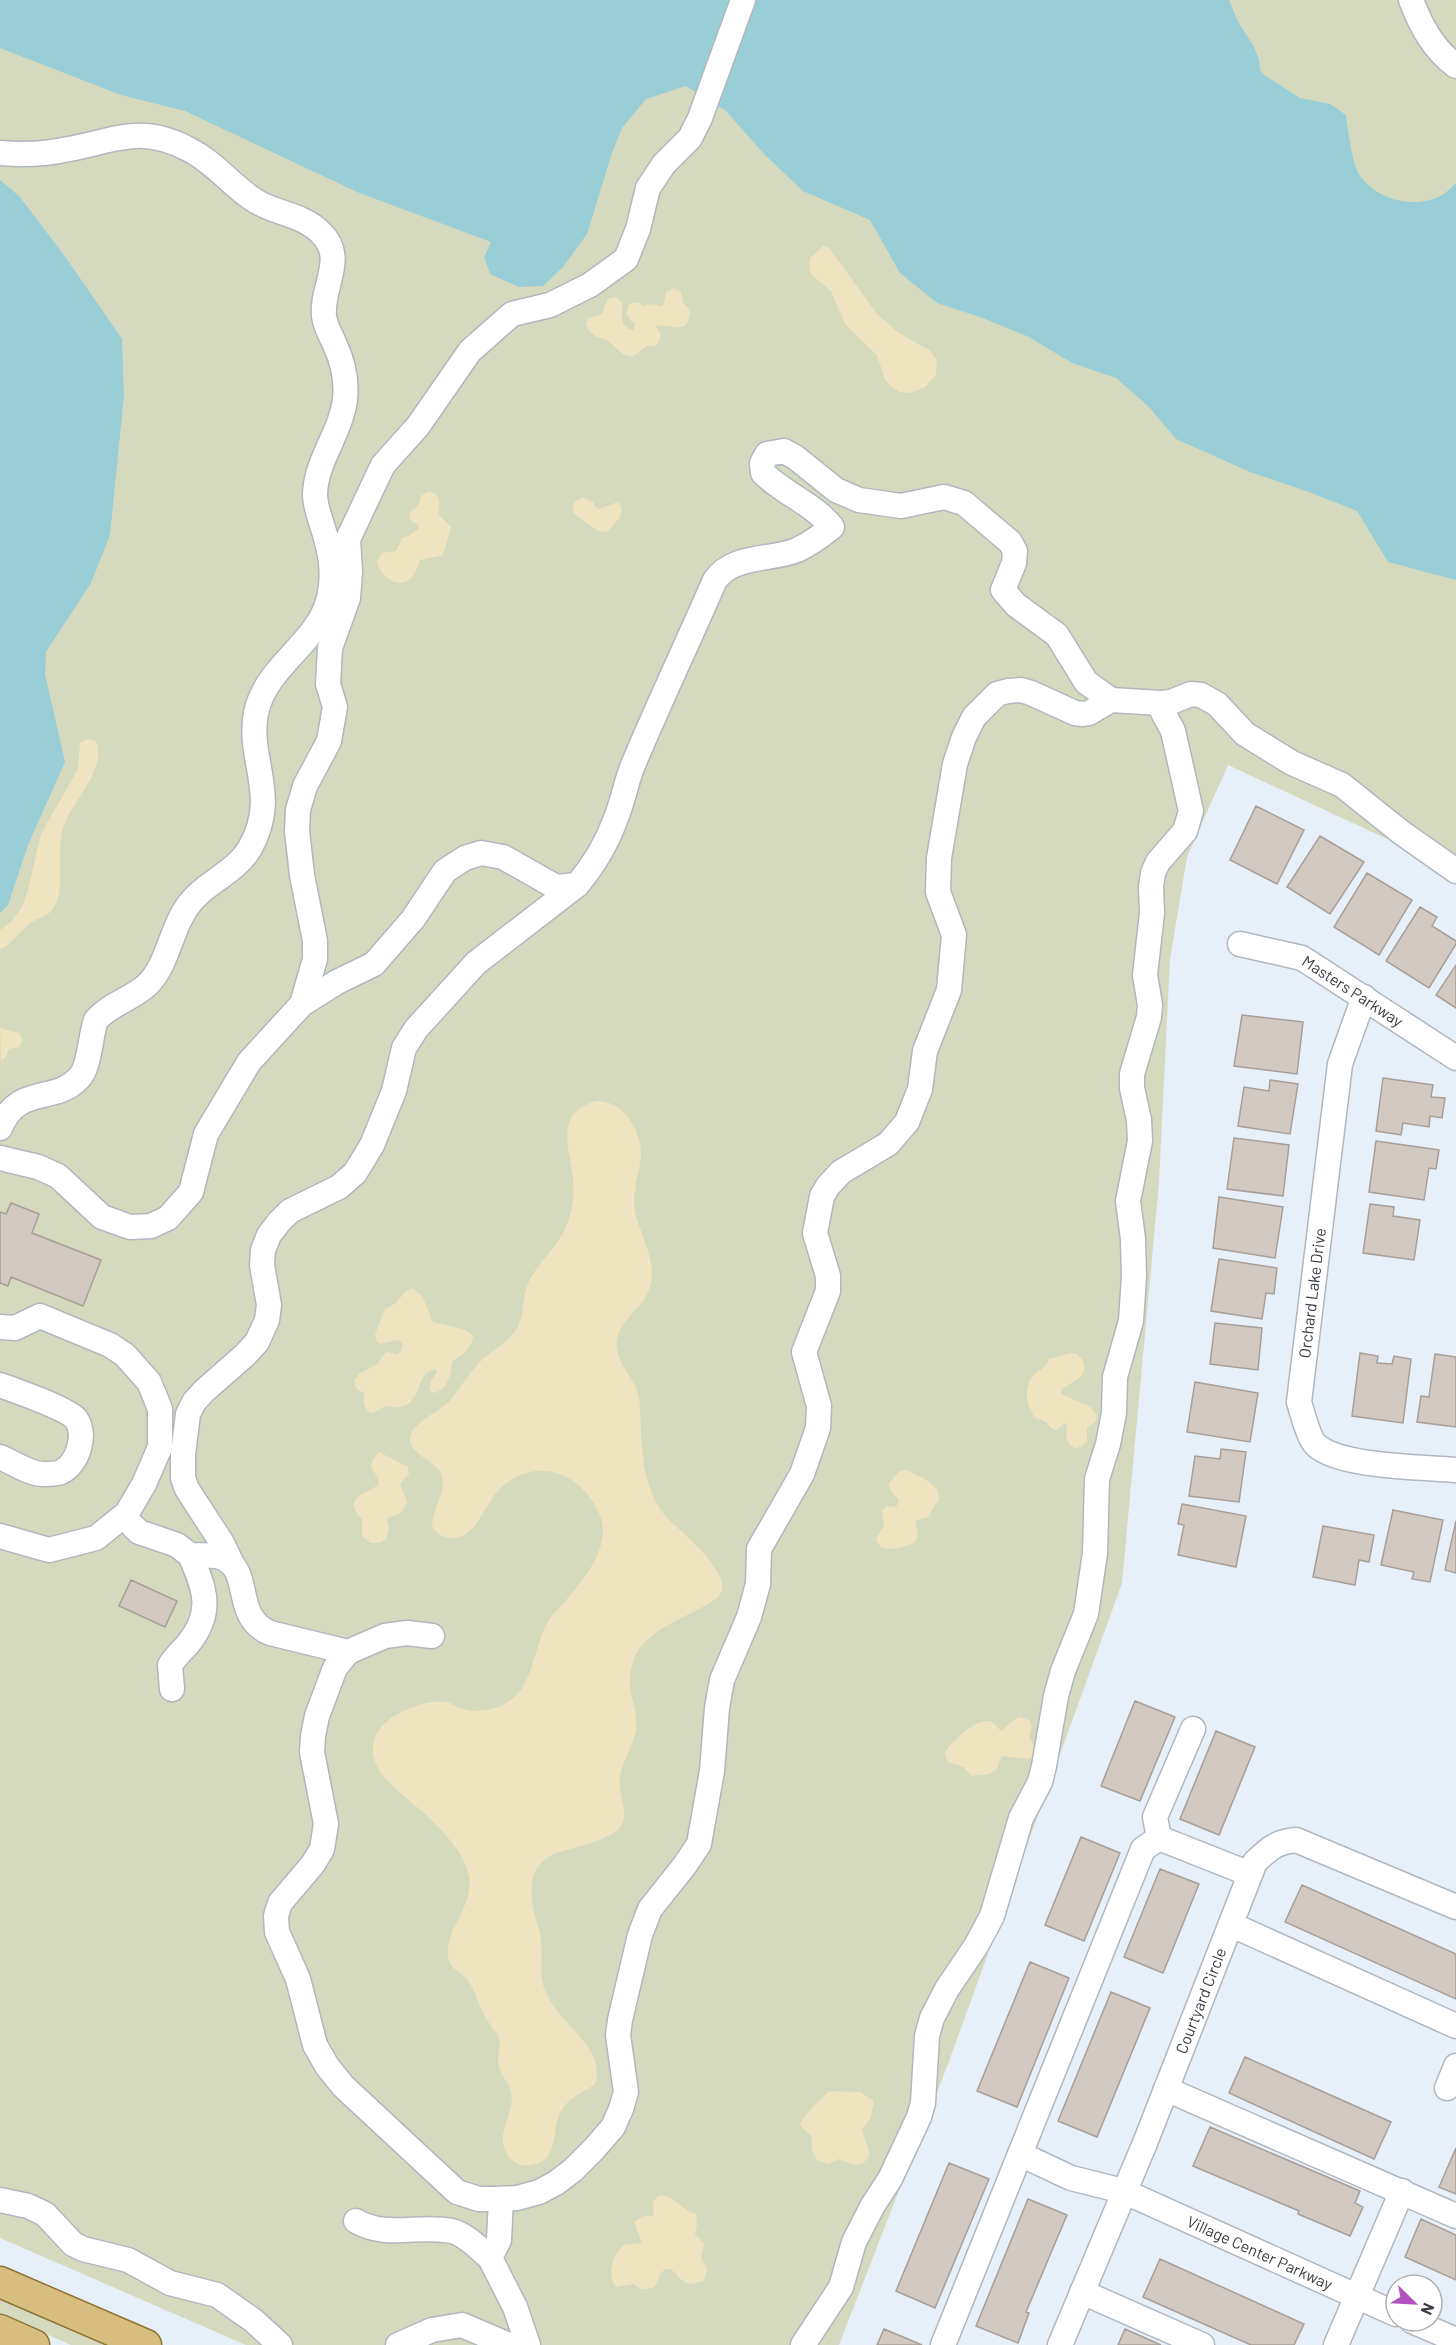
<svg xmlns="http://www.w3.org/2000/svg" width="1456" height="2345" viewBox="0 0 1456 2345" font-family="Barlow,sans-serif">
  <style>
    .green { fill: #d5dabe }
    .sand { fill: #eee4bf }
    .water { fill: #99ced7 }
    .building { fill: #d2c9c2; stroke: #a89f98; stroke-width: 1.5 }
    .lines { fill: none; stroke-linecap: round; stroke-linejoin: round }
    .minor-casing { stroke: #b0b7bf; stroke-width: 27 }
    .major-casing { stroke: #8f7332; stroke-width: 33 }
    .minor { stroke: #fff; stroke-width: 24 }
    .major { stroke: #d7bd7f; stroke-width: 30 }
    .labels { text-anchor: middle; stroke-width: 5; stroke-linejoin: round; paint-order: stroke }
    .street-label { font-size: 16px; fill: #393c40; stroke: #fff }
  </style>
  <rect width="100%" height="100%" fill="#e7eff8"/>
  <path class="green" d="M 0,0 L 1456,0 L 1456,871 L 1228,765 L 1187,857 L 1170,959 L 1159,1182 L 1122,1583 L 948,2064 L 839,2345 L 246,2345 L 0,2238 Z
    M 0,2298 L 108,2345 L 71,2345 L 0,2314 Z"/>
  <path class="sand" d="M 823,246 L 829,248 L 877,314 L 899,333 L 929,350 L 937,360 L 936,375 L 925,387 L 910,393 L 900,392 L 892,387 L 885,380 L 877,355 L 845,324 L 831,291 L 812,275 L 809,269 L 810,258 Z
    M 673,288 L 681,292 L 683,303 L 690,310 C 689,338 669,323 656,326 L 661,335 L 657,345 C 654,346 651,346 648,346 C 641,348 639,355 631,356 C 622,356 618,349 612,344 C 602,335 594,341 586,325 L 588,319 L 602,313 L 608,299 L 616,297 L 622,303 C 623,314 618,327 633,330 L 635,325 L 626,314 L 629,304 L 638,302 L 643,306 L 650,304 L 661,306 L 664,304 L 666,292 Z
    M 428,492 C 442,493 440,504 438,514 L 451,527 L 444,552 L 441,556 L 420,560 C 417,567 415,577 407,581 C 395,588 379,573 377,562 L 382,553 L 396,551 L 403,537 L 409,536 L 419,528 L 417,524 L 410,520 C 407,513 413,510 418,506 L 421,496 Z
    M 583,497 L 593,502 L 595,507 L 599,509 L 618,502 C 628,514 615,522 607,532 L 598,531 L 573,513 L 574,502 Z
    M 88,739 L 96,741 C 107,770 73,800 64,825 C 55,850 66,889 54,907 C 49,916 40,917 32,922 C 20,930 13,944 0,949 L 0,930 L 11,922 L 22,907 L 28,890 L 41,834 L 78,769 L 80,743 Z
    M 0,1028 L 19,1033 L 22,1040 L 19,1047 L 9,1049 L 6,1057 L 1,1061 Z
    M 596,1101 C 622,1100 641,1129 641,1154 C 640,1174 631,1192 635,1213 C 641,1236 655,1258 651,1283 C 646,1310 612,1321 617,1350 C 620,1367 634,1379 638,1394 C 641,1406 640,1419 641,1431 C 642,1458 646,1491 663,1513 C 675,1529 741,1576 717,1598 C 683,1623 632,1628 630,1680 C 629,1696 638,1712 636,1729 C 634,1745 623,1759 620,1776 C 617,1792 629,1809 622,1824 C 618,1832 611,1834 604,1838 C 568,1855 528,1845 532,1900 C 533,1914 539,1927 541,1940 C 544,1968 535,1978 553,2005 C 567,2026 609,2057 594,2085 C 582,2093 568,2098 561,2111 C 551,2129 560,2160 532,2165 C 523,2167 516,2164 510,2158 C 490,2136 519,2112 510,2089 C 507,2080 498,2072 498,2062 C 498,2054 501,2046 499,2038 C 497,2032 492,2028 489,2023 C 481,2011 477,1997 471,1985 C 464,1971 447,1971 448,1952 C 448,1923 477,1903 468,1872 C 461,1849 442,1830 425,1814 C 404,1794 359,1769 377,1733 C 386,1715 426,1698 446,1702 C 452,1703 457,1707 462,1709 C 474,1713 487,1711 498,1707 C 535,1694 531,1651 548,1622 C 553,1613 560,1607 567,1599 C 586,1577 613,1544 599,1513 C 582,1475 541,1456 505,1484 C 489,1497 483,1519 469,1532 C 457,1542 440,1539 432,1527 C 432,1509 448,1491 441,1474 C 435,1460 408,1454 410,1437 C 413,1421 443,1411 453,1397 C 463,1384 471,1370 484,1358 C 494,1349 507,1343 515,1331 C 526,1317 521,1295 530,1279 C 539,1263 553,1250 562,1235 C 572,1217 575,1197 573,1177 C 569,1146 554,1114 596,1101 Z
    M 412,1288 L 422,1296 L 433,1322 L 466,1330 L 473,1336 C 472,1349 462,1355 452,1362 C 450,1375 449,1389 434,1393 L 430,1390 L 431,1381 L 437,1372 L 435,1369 C 411,1374 426,1415 385,1406 L 373,1413 L 368,1412 L 364,1404 L 364,1393 L 357,1389 L 354,1381 L 359,1374 L 376,1365 L 386,1352 L 397,1354 C 402,1352 404,1346 401,1341 L 395,1340 L 381,1344 L 377,1342 L 375,1334 L 385,1309 L 396,1303 L 405,1292 Z
    M 1069,1353 L 1077,1354 C 1096,1373 1075,1380 1062,1389 L 1061,1394 L 1091,1407 L 1097,1416 L 1095,1422 L 1087,1428 L 1087,1442 L 1077,1449 C 1064,1444 1066,1436 1067,1424 L 1065,1423 L 1056,1430 L 1051,1428 L 1046,1422 L 1034,1417 C 1026,1401 1022,1387 1036,1373 C 1042,1368 1046,1368 1049,1359 Z
    M 379,1452 L 408,1467 L 409,1474 L 400,1484 L 407,1502 L 401,1513 L 387,1518 L 389,1529 L 386,1539 L 380,1543 L 371,1543 L 362,1536 L 362,1519 C 341,1498 365,1495 378,1485 L 379,1480 L 371,1466 L 373,1460 Z
    M 906,1470 L 925,1479 L 937,1489 L 939,1499 L 928,1517 L 915,1521 L 918,1534 L 915,1542 C 910,1546 907,1545 901,1547 C 889,1550 882,1552 876,1539 L 884,1525 L 882,1510 L 888,1506 L 896,1507 L 899,1500 L 891,1491 L 889,1484 L 898,1472 Z
    M 1021,1717 L 1030,1721 L 1032,1727 L 1029,1737 L 1035,1748 L 1032,1757 L 1027,1759 L 1002,1756 L 996,1770 L 989,1774 L 972,1776 C 969,1774 967,1770 964,1768 C 956,1762 947,1767 945,1753 C 950,1743 974,1721 986,1721 C 993,1721 996,1726 1001,1731 L 1015,1719 Z
    M 830,2091 L 860,2092 L 874,2101 L 871,2117 L 862,2130 L 870,2154 C 860,2172 853,2164 839,2159 L 829,2164 L 817,2160 L 812,2150 L 811,2136 L 800,2125 C 801,2119 824,2094 830,2091 Z
    M 662,2195 C 676,2198 682,2210 696,2214 L 697,2224 L 695,2234 L 704,2244 L 701,2257 L 707,2269 L 704,2280 C 684,2289 683,2280 671,2269 C 657,2269 661,2279 654,2287 C 645,2291 641,2290 634,2284 L 616,2287 C 606,2273 613,2257 623,2245 L 642,2243 L 634,2222 L 645,2216 L 654,2216 L 653,2203 L 658,2196 Z"/>
  <path class="water" d="M 0,0 L 1229,0 L 1238,22 L 1253,45 L 1259,59 L 1260,70 L 1264,75 L 1300,98 L 1330,104 L 1346,115 C 1348,130 1352,162 1359,174 C 1375,200 1416,210 1442,195 C 1447,192 1452,187 1456,183 L 1456,580 L 1388,562 L 1357,511 L 1309,492 L 1250,472 L 1176,439 L 1148,406 L 1116,378 L 1072,363 L 1029,337 L 980,317 L 937,303 L 900,273 L 870,220 L 803,191 L 765,155 L 726,111 L 686,86 L 646,99 L 622,128 L 612,153 L 587,234 L 563,267 L 543,286 L 519,287 L 490,274 L 484,257 L 491,242 L 357,192 L 185,111 L 121,95 L 0,48 Z
    M 0,180 L 19,196 L 64,255 L 122,339 L 124,396 L 110,535 L 91,583 L 46,652 L 45,674 L 65,762 L 28,845 L 8,905 L 0,913 Z"/>
  <path class="building" d="M 1256,806 L 1304,830 L 1277,884 L 1230,860 Z
    M 1320,836 L 1364,862 L 1330,914 L 1287,887 Z
    M 1367,873 L 1412,900 L 1379,955 L 1334,927 Z
    M 1420,907 L 1437,917 L 1432,926 L 1456,941 L 1456,944 L 1429,988 L 1386,961 Z
    M 1456,965 L 1456,1008 L 1436,995 Z
    M 1242,1015 L 1303,1022 L 1297,1074 L 1234,1066 Z
    M 1383,1078 L 1433,1085 L 1431,1097 L 1445,1098 L 1442,1118 L 1430,1116 L 1429,1127 L 1403,1123 L 1401,1135 L 1376,1131 Z
    M 1270,1080 L 1298,1084 L 1290,1134 L 1238,1126 L 1244,1087 L 1269,1091 Z
    M 1234,1138 L 1289,1145 L 1283,1196 L 1227,1189 Z
    M 1376,1141 L 1439,1150 L 1436,1169 L 1429,1168 L 1424,1200 L 1369,1192 Z
    M 1219,1197 L 1283,1207 L 1275,1258 L 1213,1248 Z
    M 11,1203 L 39,1214 L 32,1233 L 101,1260 L 83,1306 L 11,1277 L 8,1286 L 0,1283 L 0,1212 L 6,1214 Z
    M 1370,1204 L 1394,1207 L 1393,1216 L 1420,1220 L 1414,1260 L 1363,1253 Z
    M 1219,1259 L 1277,1268 L 1274,1294 L 1266,1293 L 1262,1319 L 1211,1311 Z
    M 1215,1323 L 1262,1328 L 1258,1370 L 1210,1364 Z
    M 1360,1353 L 1378,1356 L 1377,1363 L 1392,1364 L 1394,1356 L 1411,1359 L 1403,1423 L 1352,1416 Z
    M 1435,1354 L 1456,1357 L 1456,1427 L 1417,1422 L 1421,1396 L 1429,1397 Z
    M 1195,1382 L 1258,1393 L 1250,1442 L 1187,1432 Z
    M 1221,1449 L 1246,1452 L 1239,1502 L 1189,1496 L 1195,1456 L 1220,1459 Z
    M 1182,1504 L 1246,1516 L 1236,1567 L 1178,1555 L 1184,1525 L 1178,1524 Z
    M 1393,1510 L 1443,1520 L 1430,1582 L 1412,1579 L 1414,1572 L 1381,1565 Z
    M 1456,1521 L 1456,1573 L 1445,1570 Z
    M 1323,1526 L 1374,1535 L 1369,1562 L 1359,1560 L 1355,1585 L 1313,1577 Z
    M 131,1580 L 177,1601 L 165,1627 L 119,1606 Z
    M 1135,1701 L 1175,1717 L 1140,1801 L 1101,1786 Z
    M 1216,1731 L 1255,1747 L 1219,1835 L 1180,1819 Z
    M 1081,1837 L 1120,1853 L 1084,1941 L 1045,1925 Z
    M 1160,1869 L 1199,1884 L 1163,1973 L 1124,1957 Z
    M 1302,1885 L 1456,1954 L 1456,1999 L 1285,1922 Z
    M 1030,1962 L 1069,1978 L 1017,2107 L 977,2091 Z
    M 1111,1992 L 1150,2008 L 1097,2137 L 1058,2121 Z
    M 1245,2057 L 1391,2122 L 1374,2159 L 1229,2093 Z
    M 1210,2127 L 1360,2191 L 1355,2203 L 1363,2207 L 1350,2236 L 1298,2214 L 1299,2211 L 1193,2166 Z
    M 1456,2148 L 1456,2194 L 1439,2187 Z
    M 949,2163 L 989,2179 L 935,2308 L 896,2291 Z
    M 1028,2199 L 1067,2215 L 1026,2312 L 1029,2313 L 1018,2343 L 976,2326 Z
    M 1421,2219 L 1456,2235 L 1456,2280 L 1405,2257 Z
    M 1160,2259 L 1304,2324 L 1294,2345 L 1251,2345 L 1143,2297 Z
    M 884,2329 L 922,2345 L 877,2345 Z
    M 1125,2329 L 1161,2345 L 1118,2345 Z"/>
  <g class="lines">
    <g class="minor-casing">
      <g id="minor">
        <path d="M 1411,0 C 1421,26 1433,49 1456,66"/>
        <path d="M 0,153 C 22,155 47,154 69,149 C 117,140 141,124 190,150 C 215,163 231,185 254,200 C 275,214 303,214 321,233 C 347,258 321,286 324,316 C 325,326 331,335 335,345 C 343,362 347,380 345,399 C 341,433 316,460 315,494 C 315,505 319,515 322,525 C 330,549 335,573 329,598 C 318,644 266,665 256,713 C 247,761 280,795 250,848 C 235,874 204,882 187,907 C 170,931 168,965 147,985 C 132,999 110,1004 96,1020 C 90,1036 90,1067 79,1078 C 54,1105 19,1083 0,1128"/>
        <path id="s1" d="M 1240,944 L 1302,958 L 1456,1058"/>
        <path d="M 1364,997 L 1340,1064 L 1299,1402 C 1302,1412 1309,1439 1316,1445 C 1339,1467 1422,1467 1456,1470"/>
        <path d="M 302,1004 L 315,959 L 315,941 L 302,875 L 297,831 L 298,810 L 305,786 L 329,741 L 335,707 L 328,684 L 330,648 L 348,598 L 350,572 L 348,539 L 383,465 L 418,426 L 470,351 L 512,314 L 550,305 L 590,285 L 626,259 L 638,229 L 648,188 L 664,164 L 690,138 L 700,118 L 743,0"/>
        <path d="M 0,1158 L 38,1167 L 58,1176 L 102,1217 L 130,1227 L 151,1226 L 168,1218 L 191,1192 L 206,1134 L 249,1062 L 302,1004 L 337,982 L 374,964 L 413,919 L 445,871 L 465,858 L 481,853 L 503,857 L 556,887 L 577,885"/>
        <path d="M 0,1327 L 15,1328 L 40,1316 L 110,1345 L 125,1355 L 149,1382 L 160,1409 L 160,1447 L 144,1484 L 127,1513 L 96,1538 L 49,1550 L 0,1536"/>
        <path d="M 0,1385 C 16,1391 66,1408 76,1419 C 87,1434 78,1464 61,1472 C 57,1474 48,1474 43,1474 C 30,1474 12,1462 0,1457"/>
        <path d="M 133,1526 L 139,1532 L 177,1545 L 190,1555"/>
        <path d="M 231,1562 L 222,1543 L 187,1489 L 183,1478 L 183,1454 L 188,1414 L 194,1402 L 204,1391 L 245,1355 L 257,1342 L 267,1320 L 269,1305 L 262,1265 L 263,1250 L 269,1235 L 279,1222 L 290,1211 L 339,1187 L 355,1173 L 372,1145 L 394,1091 L 404,1048 L 416,1029 L 476,963 L 577,885 C 594,865 607,843 616,818 C 623,801 626,782 633,765 C 659,703 688,642 715,580 C 734,554 770,561 797,550 C 810,544 821,536 832,527 C 814,504 784,494 763,473 L 762,463 L 767,454 L 784,451 L 795,457 L 836,490 L 859,500 L 901,506 L 944,497 L 964,503 L 1010,542 L 1015,551 L 1014,563 L 1003,590 L 1016,605 L 1057,635 L 1086,682 L 1111,700"/>
        <path d="M 348,1652 L 335,1668 L 317,1716 L 313,1736 L 312,1752 L 326,1824 L 322,1849 L 313,1864 L 280,1903 L 276,1916 L 277,1932 L 298,1979 L 315,2045 L 327,2066 L 343,2086 L 457,2192 L 479,2199 L 496,2199 L 517,2198 L 539,2192 L 556,2183 L 573,2170 L 594,2149 L 613,2127 L 621,2109 L 626,2092 L 618,2035 L 620,2020 L 640,1935 L 650,1909 L 685,1865 L 699,1844 L 712,1771 L 717,1708 L 722,1680 L 749,1617 L 758,1584 L 759,1549 L 802,1474 L 818,1428 L 819,1406 L 804,1352 L 828,1291 L 828,1276 L 815,1233 L 822,1196 L 828,1186 L 841,1172 L 888,1144 L 907,1122 L 920,1089 L 925,1051 L 949,990 L 954,935 L 938,892 L 939,858 L 955,764 L 964,737 L 974,717 L 997,694 L 1008,691 L 1021,690 L 1031,693 L 1075,713 L 1083,714 L 1089,713 L 1111,700 L 1160,703 L 1171,702 L 1191,694 L 1201,695 L 1217,704 L 1245,734 L 1292,763 L 1342,785 L 1402,833 L 1456,871"/>
        <path d="M 172,1689 L 170,1665 C 175,1657 182,1651 188,1644 C 214,1612 205,1589 190,1555 C 200,1556 214,1554 223,1558 C 253,1571 232,1617 270,1633 L 348,1652 L 385,1636 L 407,1633 L 432,1636"/>
        <path d="M 1159,1838 L 1155,1817 L 1193,1729"/>
        <path d="M 1232,1925 L 1456,2026"/>
        <path d="M 1447,2088 L 1456,2066"/>
        <path d="M 1166,2089 L 1456,2216"/>
        <path id="s2" d="M 1020,2154 L 1071,2178 L 1123,2191 L 1396,2314"/>
        <path d="M 501,2199 L 499,2240 L 490,2258 L 515,2307 L 528,2345"/>
        <path d="M 0,2200 L 28,2206 L 45,2214 L 73,2244 L 83,2249 L 128,2260 L 170,2283 L 217,2295 L 254,2321 L 280,2345"/>
        <path d="M 356,2221 C 386,2239 420,2224 452,2231 C 467,2235 479,2249 490,2258"/>
        <path d="M 1082,2292 L 1202,2345"/>
        <path d="M 1412,2321 L 1456,2340"/>
        <path d="M 398,2345 L 432,2330 L 462,2325 L 509,2345"/>
        <path d="M 803,2345 L 841,2287 L 854,2242 L 873,2205 L 890,2179 L 919,2117 L 923,2103 L 927,2036 L 932,2018 L 947,1989 L 976,1946 L 992,1916 L 1021,1818 L 1040,1782 L 1044,1766 L 1056,1696 L 1063,1671 L 1086,1614 L 1095,1553 L 1097,1479 L 1108,1444 L 1114,1413 L 1115,1377 L 1131,1321 L 1134,1277 L 1133,1239 L 1128,1201 L 1140,1141 L 1139,1120 L 1132,1088 L 1132,1074 L 1149,1017 L 1150,1005 L 1145,975 L 1152,913 L 1151,887 L 1153,873 L 1158,862 L 1185,831 L 1191,811 L 1173,731 C 1169,722 1162,714 1160,703"/>
        <path d="M 943,2345 L 1143,1849 L 1159,1838 L 1250,1874"/>
        <path id="s3" d="M 1060,2345 L 1145,2143 L 1255,1862 C 1270,1848 1276,1842 1296,1840 L 1456,1907"/>
        <path d="M 1336,2345 L 1402,2191"/>
      </g>
    </g>
    <g class="major-casing">
      <path id="major" d="M 0,2282 L 146,2345
        M 0,2330 L 34,2345"/>
    </g>
    <use href="#minor" class="minor"/>
    <use href="#major" class="major"/>
  </g>
  <g class="labels">
    <g class="street-label">
      <text dy="6" stroke="none"><textPath href="#s1" startOffset="124">Masters Parkway</textPath></text>
      <text transform="translate(1312 1293) rotate(-83)" y="6">Orchard Lake Drive</text>
      <text dy="6" stroke="none"><textPath href="#s3" startOffset="372">Courtyard Circle</textPath></text>
      <text dy="6" stroke="none"><textPath href="#s2" startOffset="260">Village Center Parkway</textPath></text>
    </g>
  </g>
  <g transform="translate(1414 2303) rotate(114)"><circle r="28" fill="#ffffff" stroke="#b0b1b3" stroke-width="1.5"/>
  <path d="M0-4.5L10 22L0 15L-10 22Z" fill="#b053bd"/>
  <text y="-9" font-size="16" font-weight="bold" text-anchor="middle" fill="#393c40">N</text>
  </g>
</svg>
